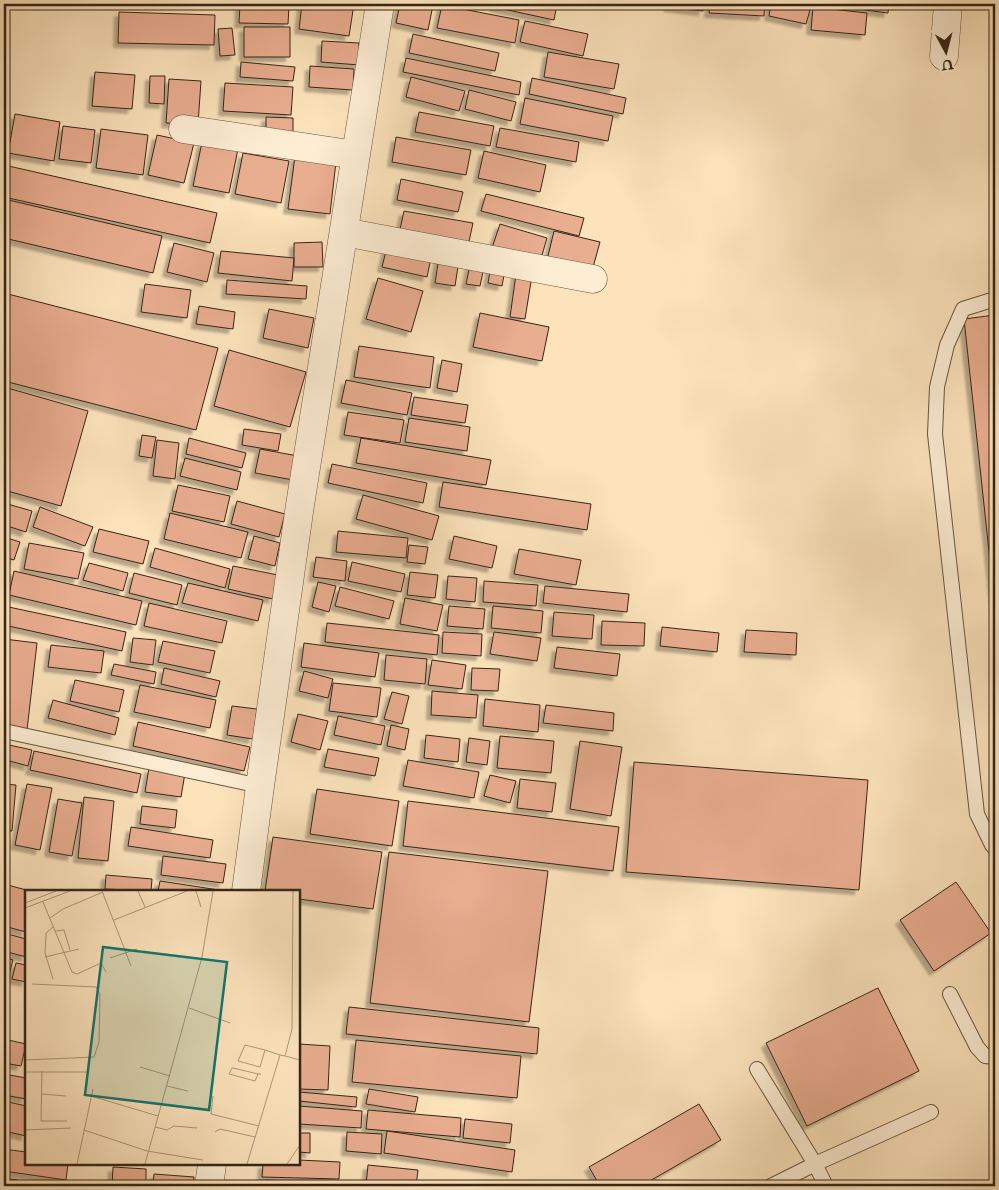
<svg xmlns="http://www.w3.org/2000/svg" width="999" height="1190" viewBox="0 0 999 1190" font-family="'IM FELL English',serif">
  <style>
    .building { fill: #e9ad90; stroke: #342616; filter: url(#shadow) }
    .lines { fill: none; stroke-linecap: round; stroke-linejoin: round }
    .service-casing { stroke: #665540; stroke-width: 16 }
    .minor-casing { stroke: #665540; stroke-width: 29 }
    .service { stroke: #fdedd3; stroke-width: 14 }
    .minor { stroke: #fdedd3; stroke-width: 28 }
    .inset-road { fill: none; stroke: #ac977a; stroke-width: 1 }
    .view { fill: #0f766e; fill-opacity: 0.15; stroke: #0f766e; stroke-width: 2.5 }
    .inset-edge { fill: none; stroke: #342616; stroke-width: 2.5 }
  </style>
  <defs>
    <filter id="shadow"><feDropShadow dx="-4.5" dy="4.5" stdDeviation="1" flood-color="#0004"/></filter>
  </defs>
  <rect width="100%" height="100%" fill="#fce3bc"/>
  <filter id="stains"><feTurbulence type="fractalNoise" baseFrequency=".004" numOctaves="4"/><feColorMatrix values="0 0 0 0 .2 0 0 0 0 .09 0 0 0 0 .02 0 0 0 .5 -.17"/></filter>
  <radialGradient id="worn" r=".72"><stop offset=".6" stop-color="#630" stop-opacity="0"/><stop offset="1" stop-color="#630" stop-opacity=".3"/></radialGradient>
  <path class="building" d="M 240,4 L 289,6 L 288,24 L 239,23 Z
    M 302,4 L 354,4 L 349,36 L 299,29 Z
    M 400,4 L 433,5 L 428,30 L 396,23 Z
    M 495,4 L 557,4 L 554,20 L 494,7 Z
    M 669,4 L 704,4 L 703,11 L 668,7 Z
    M 710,4 L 765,4 L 764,16 L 709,13 Z
    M 771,4 L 783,4 L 810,10 L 806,24 L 769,16 Z
    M 836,4 L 889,4 L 888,13 L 836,6 Z
    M 442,5 L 519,20 L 515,43 L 437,28 Z
    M 813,7 L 867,13 L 865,35 L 811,30 Z
    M 119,12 L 215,15 L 214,45 L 118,43 Z
    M 525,21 L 588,34 L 583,56 L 520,42 Z
    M 244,27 L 290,27 L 290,57 L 244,57 Z
    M 232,28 L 235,55 L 220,56 L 218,29 Z
    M 413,34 L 499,53 L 495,71 L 409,53 Z
    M 322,41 L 359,43 L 359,65 L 321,62 Z
    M 548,52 L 619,64 L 614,89 L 544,77 Z
    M 406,58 L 521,82 L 519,95 L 403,72 Z
    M 241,62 L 295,67 L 293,81 L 240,77 Z
    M 310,66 L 354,69 L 353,90 L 309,87 Z
    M 95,72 L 135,75 L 132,109 L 92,106 Z
    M 150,76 L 165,76 L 164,104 L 149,103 Z
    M 411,77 L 465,91 L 459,111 L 406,97 Z
    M 532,78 L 626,98 L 623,114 L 529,94 Z
    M 169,79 L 201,81 L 198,124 L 166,123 Z
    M 225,83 L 293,87 L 291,115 L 223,111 Z
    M 469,90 L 516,102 L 511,121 L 465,109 Z
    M 525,98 L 613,116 L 608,141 L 520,124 Z
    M 419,112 L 494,126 L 490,146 L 415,132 Z
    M 15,114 L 60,122 L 54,161 L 8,153 Z
    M 266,117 L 293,118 L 293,133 L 266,132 Z
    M 63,126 L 95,130 L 91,163 L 59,159 Z
    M 500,128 L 579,142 L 576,162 L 496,147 Z
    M 101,129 L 148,135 L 143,175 L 96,168 Z
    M 157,135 L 194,143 L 184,183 L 148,175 Z
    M 396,137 L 471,150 L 466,175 L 392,162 Z
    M 202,142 L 238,149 L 229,193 L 193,186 Z
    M 484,151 L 546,165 L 540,192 L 478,178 Z
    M 243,153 L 289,161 L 281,203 L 235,194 Z
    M 295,156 L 336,162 L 330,214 L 288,209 Z
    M 4,165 L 217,213 L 210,243 L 4,197 Z
    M 401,179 L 463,192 L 458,212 L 397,200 Z
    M 486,194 L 584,218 L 579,236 L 481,211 Z
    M 4,199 L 162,236 L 153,273 L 4,238 Z
    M 404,211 L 473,223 L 468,246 L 399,234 Z
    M 500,224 L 547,238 L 540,262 L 492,248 Z
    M 554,231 L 600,242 L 592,271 L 547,260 Z
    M 322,242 L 323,267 L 294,267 L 294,243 Z
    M 174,243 L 214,253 L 207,282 L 167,272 Z
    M 387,247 L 431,258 L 427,277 L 382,267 Z
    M 221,251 L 294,258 L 292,281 L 218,273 Z
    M 439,257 L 459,260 L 455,286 L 435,283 Z
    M 470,265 L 484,267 L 480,286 L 466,284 Z
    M 491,266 L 505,270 L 502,286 L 488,283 Z
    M 517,267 L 533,269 L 525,319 L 510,317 Z
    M 378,278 L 423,291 L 411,332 L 366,319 Z
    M 227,280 L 307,286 L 306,299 L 226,294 Z
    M 145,284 L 191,290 L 187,318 L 141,312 Z
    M 4,293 L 218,348 L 196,430 L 4,381 Z
    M 199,306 L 235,312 L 233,329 L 196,324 Z
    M 269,309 L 314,318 L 308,348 L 263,338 Z
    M 480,313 L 549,327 L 542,361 L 473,347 Z
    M 995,315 L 995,607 L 964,319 Z
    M 359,346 L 434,357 L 430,388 L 354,377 Z
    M 229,350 L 306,372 L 290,427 L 214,406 Z
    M 442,360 L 462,364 L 457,392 L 437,388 Z
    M 346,380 L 412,393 L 407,415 L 341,403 Z
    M 4,387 L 88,411 L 61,506 L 4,490 Z
    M 414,397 L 468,405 L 465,423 L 411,415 Z
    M 348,412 L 404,420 L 400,443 L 344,435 Z
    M 409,418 L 470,427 L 467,451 L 405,442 Z
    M 244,429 L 281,434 L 278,451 L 242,445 Z
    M 142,435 L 156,437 L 152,458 L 139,456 Z
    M 189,438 L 246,453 L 242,468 L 186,454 Z
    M 361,438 L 491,460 L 486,485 L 356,463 Z
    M 157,440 L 179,443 L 175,479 L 153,476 Z
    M 260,449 L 298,456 L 293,480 L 255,473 Z
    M 185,458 L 241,472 L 237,490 L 180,476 Z
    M 332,464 L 427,483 L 423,503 L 328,483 Z
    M 443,482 L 591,504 L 587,530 L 439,507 Z
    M 178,485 L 230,496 L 224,522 L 172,511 Z
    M 363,495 L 439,516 L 432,540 L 356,519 Z
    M 237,501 L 285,514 L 279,537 L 231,524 Z
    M 4,503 L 32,511 L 26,532 L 4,525 Z
    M 40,507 L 93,527 L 85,546 L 33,527 Z
    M 170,513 L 248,532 L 241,558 L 164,539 Z
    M 99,529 L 149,541 L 143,564 L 93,552 Z
    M 338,531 L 408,538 L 406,558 L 336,552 Z
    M 254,536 L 280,543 L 275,566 L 248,559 Z
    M 454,536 L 497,546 L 492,568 L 449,559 Z
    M 4,537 L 20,542 L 14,560 L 4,557 Z
    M 29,543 L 84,553 L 78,579 L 24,569 Z
    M 409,545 L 428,547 L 425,564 L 407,562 Z
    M 155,548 L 230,569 L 225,588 L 150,567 Z
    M 519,549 L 581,560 L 576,585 L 514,574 Z
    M 316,557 L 347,561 L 345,581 L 313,577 Z
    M 352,562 L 405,574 L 401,592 L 348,581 Z
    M 89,563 L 128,573 L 123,591 L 83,580 Z
    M 233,566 L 278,575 L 273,599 L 228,589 Z
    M 14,571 L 142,601 L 136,625 L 9,595 Z
    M 410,572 L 438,575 L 435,598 L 407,595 Z
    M 134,573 L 182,585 L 177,605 L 129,593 Z
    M 448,576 L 477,578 L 475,602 L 446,599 Z
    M 484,581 L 538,585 L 536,606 L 483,602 Z
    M 318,582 L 336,586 L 329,612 L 312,607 Z
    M 188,583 L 263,600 L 258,621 L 182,603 Z
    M 545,586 L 629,594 L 627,612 L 543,603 Z
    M 340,587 L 394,601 L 389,619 L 335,606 Z
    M 405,598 L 443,605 L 437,631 L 400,624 Z
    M 149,603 L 227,621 L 222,643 L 144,626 Z
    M 4,606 L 126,632 L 122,651 L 4,625 Z
    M 449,606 L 485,609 L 483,629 L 447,626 Z
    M 493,606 L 543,611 L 541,633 L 491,628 Z
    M 554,612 L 594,615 L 592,639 L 552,636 Z
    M 602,621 L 645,623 L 644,646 L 601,645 Z
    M 327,623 L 439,635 L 437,655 L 325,642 Z
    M 662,627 L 719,633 L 717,652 L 660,646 Z
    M 746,630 L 797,633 L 796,655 L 744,652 Z
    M 443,632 L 482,634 L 481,656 L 442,653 Z
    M 494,632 L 541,638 L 537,661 L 490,654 Z
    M 133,638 L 156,640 L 153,665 L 130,662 Z
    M 4,639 L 37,643 L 27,730 L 4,728 Z
    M 163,641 L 215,651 L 210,673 L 158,662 Z
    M 304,643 L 379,653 L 375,677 L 301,667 Z
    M 51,645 L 104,651 L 101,673 L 48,667 Z
    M 557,647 L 620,654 L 617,676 L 554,668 Z
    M 386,655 L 427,659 L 425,684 L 384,680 Z
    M 432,660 L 466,665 L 462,689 L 428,685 Z
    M 114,664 L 156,672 L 154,684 L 111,675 Z
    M 164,668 L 220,681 L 216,697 L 161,684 Z
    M 472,668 L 500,669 L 498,691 L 471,690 Z
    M 304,671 L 333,679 L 328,698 L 299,691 Z
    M 75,680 L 124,690 L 119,712 L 70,701 Z
    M 333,683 L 381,688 L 377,717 L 329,711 Z
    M 140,685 L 216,700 L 210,728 L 134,712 Z
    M 432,691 L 478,695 L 476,718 L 431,715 Z
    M 392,692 L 409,696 L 402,724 L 384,719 Z
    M 485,699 L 540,705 L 538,732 L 483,726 Z
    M 53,700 L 119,718 L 115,735 L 48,718 Z
    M 546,705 L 614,713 L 613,731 L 543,723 Z
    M 232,706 L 257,709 L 253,739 L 227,735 Z
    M 298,714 L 328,721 L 320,750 L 291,742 Z
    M 338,716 L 385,726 L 381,745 L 334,735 Z
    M 138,722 L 250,747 L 244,771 L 133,746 Z
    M 391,725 L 409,729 L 405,750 L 387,746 Z
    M 426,735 L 460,739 L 458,762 L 424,758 Z
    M 500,736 L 554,741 L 551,773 L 497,768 Z
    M 469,738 L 490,741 L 487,765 L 466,762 Z
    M 580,741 L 622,747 L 611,816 L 570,809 Z
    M 9,745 L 32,750 L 28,766 L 6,760 Z
    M 328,749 L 379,758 L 375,776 L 324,767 Z
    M 34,751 L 141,774 L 137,793 L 30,770 Z
    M 408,760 L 479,772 L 474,798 L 403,786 Z
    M 634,762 L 868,780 L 859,890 L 626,872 Z
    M 149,768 L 185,773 L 181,797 L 145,792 Z
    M 490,775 L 516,781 L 510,803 L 484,796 Z
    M 520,779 L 556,783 L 552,812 L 517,808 Z
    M 4,784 L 16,785 L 12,831 L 4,830 Z
    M 27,784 L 52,788 L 40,850 L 15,845 Z
    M 317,789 L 399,801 L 392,846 L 310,834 Z
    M 84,797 L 114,801 L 108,861 L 78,858 Z
    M 58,799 L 82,803 L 72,856 L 49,852 Z
    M 408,801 L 619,827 L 613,871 L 403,846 Z
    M 142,806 L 177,810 L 175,828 L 140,824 Z
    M 131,827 L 213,840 L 210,858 L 128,846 Z
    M 273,837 L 382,852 L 373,909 L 299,899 L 299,891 L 265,891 Z
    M 389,852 L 548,871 L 529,1022 L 370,1003 Z
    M 163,856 L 226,864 L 223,883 L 161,875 Z
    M 106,875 L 152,879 L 151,891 L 105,889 Z
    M 160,881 L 219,890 L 218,891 L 158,891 Z
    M 956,882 L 991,933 L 934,971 L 900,920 Z
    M 4,884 L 30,891 L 26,891 L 26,932 L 4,926 Z
    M 4,933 L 26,939 L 26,957 L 4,951 Z
    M 4,957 L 13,960 L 8,978 L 4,977 Z
    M 16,963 L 26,965 L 26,982 L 12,979 Z
    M 878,988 L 919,1071 L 807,1126 L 766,1043 Z
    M 349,1007 L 539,1028 L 537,1054 L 346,1034 Z
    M 4,1039 L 26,1044 L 21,1066 L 4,1063 Z
    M 356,1040 L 521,1056 L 517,1098 L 352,1082 Z
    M 299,1044 L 330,1046 L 328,1090 L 299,1089 Z
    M 4,1074 L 26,1078 L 26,1099 L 4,1095 Z
    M 369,1089 L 418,1097 L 415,1112 L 366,1104 Z
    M 299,1092 L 357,1097 L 356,1107 L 299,1101 Z
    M 4,1101 L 26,1106 L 26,1136 L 4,1131 Z
    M 699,1104 L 721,1140 L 641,1186 L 600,1186 L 589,1167 Z
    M 299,1106 L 362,1111 L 361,1128 L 299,1124 Z
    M 368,1110 L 461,1118 L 460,1137 L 366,1129 Z
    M 465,1119 L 512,1124 L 510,1143 L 463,1138 Z
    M 387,1131 L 515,1150 L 512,1172 L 384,1153 Z
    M 347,1132 L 382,1134 L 381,1154 L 346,1151 Z
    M 299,1133 L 310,1133 L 310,1153 L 299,1152 Z
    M 4,1149 L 26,1152 L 26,1164 L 68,1164 L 66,1180 L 4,1171 Z
    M 299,1160 L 340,1162 L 339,1179 L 262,1177 L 263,1164 L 299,1164 Z
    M 368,1165 L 418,1170 L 416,1186 L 382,1186 L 366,1185 Z
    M 113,1167 L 146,1169 L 146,1186 L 112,1186 Z
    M 154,1174 L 194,1177 L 193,1186 L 153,1186 Z
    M 4,1178 L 18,1180 L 17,1186 L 4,1186 Z
    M 265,1180 L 334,1183 L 334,1186 L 264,1186 Z"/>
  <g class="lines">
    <g class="service-casing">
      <path id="service" d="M 995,299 L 963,309 L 947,345 L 937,387 L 935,434 L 977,814 L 992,845 L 995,848
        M 4,731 L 260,786
        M 950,994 L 977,1047 L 985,1056 L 995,1057
        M 757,1069 L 815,1164 L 826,1186
        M 771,1186 L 815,1164 L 931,1112"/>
    </g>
    <g class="minor-casing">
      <path id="minor" d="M 944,56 L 948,4
        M 183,129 L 356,155
        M 344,232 L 593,279
        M 246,891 L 260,786 L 300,505 L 380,4
        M 209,1186 L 212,1164"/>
    </g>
    <use href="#service" class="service"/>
    <use href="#minor" class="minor"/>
  </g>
  <g transform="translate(25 890)">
    <rect width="275" height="275" fill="#fce3bc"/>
    <path class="inset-road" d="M 77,1 L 106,76M 113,1 L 120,17M 171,1 L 176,17M 18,12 L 47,82 L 52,84 L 76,73 L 81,82M 0,13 L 31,1M 0,18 L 45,1M 25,28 L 38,19 L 78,2M 89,30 L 162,1M 30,41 L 39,40 L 45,60M 20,67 L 54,59M 85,68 L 112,59M 28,89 L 20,63 L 21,43 L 28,37M 164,118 L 205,133M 240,160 L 235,177 L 213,171 L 220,155 L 240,160 L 255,165M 260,166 L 275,170M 0,170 L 69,167 L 74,152 L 75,104 L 71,97 L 7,94M 115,177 L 145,186M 17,181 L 16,231 L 42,231M 0,182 L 62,182M 233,184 L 230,191 L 204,184 L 207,178 L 208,178 L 233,184 L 236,184M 142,196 L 163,201M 17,204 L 41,206M 66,206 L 133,226M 188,206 L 186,224 L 234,236M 130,237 L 142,240 L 149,236 L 172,238M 0,240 L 46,238M 59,240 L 122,261 L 178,270M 190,242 L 195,239 L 230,247M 52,274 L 68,199M 120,274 L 177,67 L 188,1M 222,274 L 255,165 L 260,166 L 267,139 L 268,1M 262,274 L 275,255"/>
    <path class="view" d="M 78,57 L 202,72 L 184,220 L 60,205 Z"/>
    <rect width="275" height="275" class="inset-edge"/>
  </g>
  <rect width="999" height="1190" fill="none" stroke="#fce3bc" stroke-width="20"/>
  <rect x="5" y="5" width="989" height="1180" fill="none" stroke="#342616" stroke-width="2.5"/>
  <rect x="10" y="10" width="979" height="1170" fill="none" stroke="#342616"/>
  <g transform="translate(946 52) rotate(173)" stroke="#fdedd3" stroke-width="4" paint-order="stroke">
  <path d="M0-4L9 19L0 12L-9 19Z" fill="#342616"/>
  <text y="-8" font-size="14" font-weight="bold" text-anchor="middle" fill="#342616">U</text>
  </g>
  <rect width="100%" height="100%" filter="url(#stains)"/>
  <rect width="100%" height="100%" fill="url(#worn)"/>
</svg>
